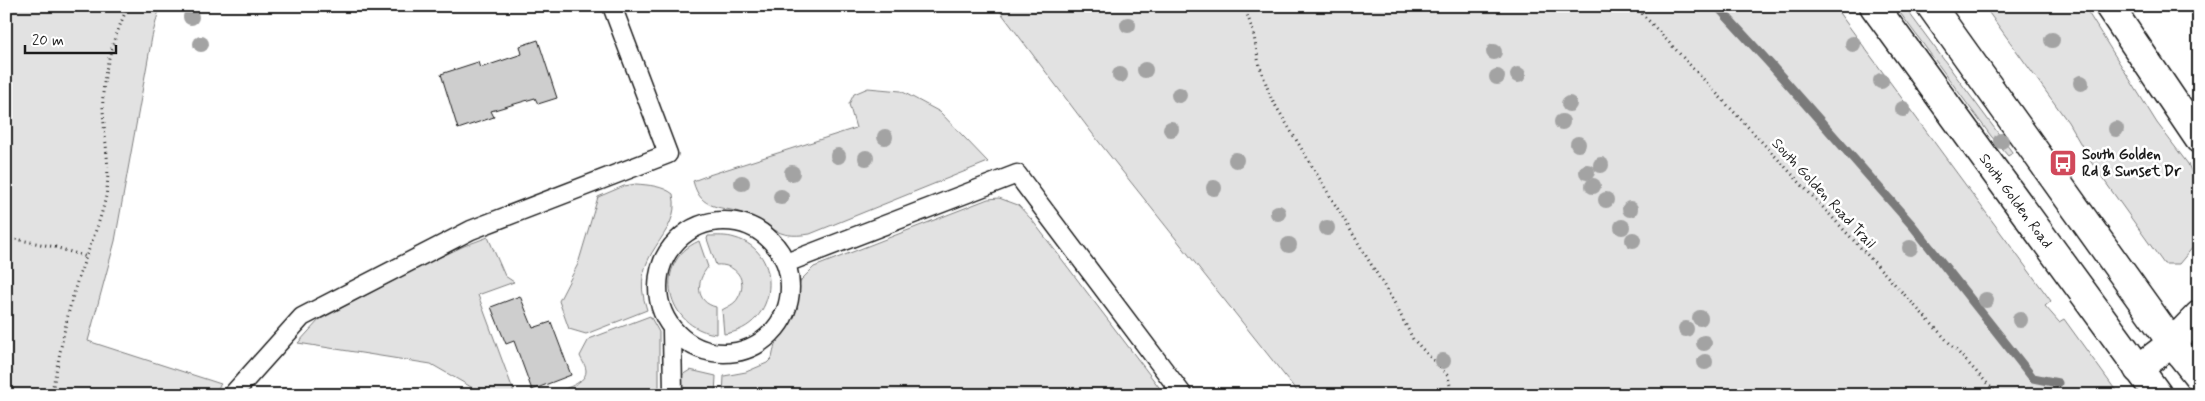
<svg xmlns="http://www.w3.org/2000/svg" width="2205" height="401" viewBox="0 0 2205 401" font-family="Mynerve,sans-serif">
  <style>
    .green { fill: #e2e2e2; stroke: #7f7f7f }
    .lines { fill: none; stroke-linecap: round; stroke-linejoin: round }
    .stream { stroke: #7a7a7a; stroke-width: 9 }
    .building { fill: #cecece; stroke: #1c1c1c }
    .service-casing { stroke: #1c1c1c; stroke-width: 21 }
    .minor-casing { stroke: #1c1c1c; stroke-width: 31 }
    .secondary-casing { stroke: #1c1c1c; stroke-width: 31 }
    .path { stroke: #1c1c1c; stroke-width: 3; stroke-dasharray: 1 4; stroke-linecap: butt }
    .service { stroke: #fff; stroke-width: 18 }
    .minor { stroke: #fff; stroke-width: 28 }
    .secondary { stroke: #fff; stroke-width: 28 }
    .tree { fill: #a3a3a3 }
    .labels { text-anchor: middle; stroke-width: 5; stroke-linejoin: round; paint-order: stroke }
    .poi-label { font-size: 15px; font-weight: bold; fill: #1c1c1c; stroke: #fff; text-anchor: start }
    .street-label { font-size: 15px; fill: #1c1c1c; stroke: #fff }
  </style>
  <rect width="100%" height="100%" fill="#fff"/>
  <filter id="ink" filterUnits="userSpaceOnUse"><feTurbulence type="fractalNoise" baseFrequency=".02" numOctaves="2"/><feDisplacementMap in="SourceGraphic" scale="10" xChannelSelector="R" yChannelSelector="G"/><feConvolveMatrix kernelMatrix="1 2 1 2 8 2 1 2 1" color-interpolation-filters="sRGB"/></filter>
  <g filter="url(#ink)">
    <path class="green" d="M 6,6 L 160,6 L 152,37 L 115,241 L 88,341 L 221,384 L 212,395 L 6,395 Z
      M 996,6 L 1834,6 L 2051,301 L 2045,306 L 2059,322 L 2064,319 L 2119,395 L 1300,395 L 1095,137 Z
      M 1895,6 L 1904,6 L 2012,152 L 2011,154 L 2008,156 L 1991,136 Z
      M 1984,6 L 2084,6 L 2157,123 L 2188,164 L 2199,189 L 2199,240 L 2179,264 L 2164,264 L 2091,162 L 2068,122 Z
      M 868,88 L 901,91 L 940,112 L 988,162 L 810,234 C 773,240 774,224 745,214 C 721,205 701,212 693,181 L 709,175 L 856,128 L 849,104 L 854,94 Z
      M 636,184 C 649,185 663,186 673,194 C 683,238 626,251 647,310 L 586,334 L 569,329 L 559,301 L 578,264 L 598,197 L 624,186 Z
      M 999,198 L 1018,205 L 1032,220 L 1165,395 L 723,395 L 724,376 L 746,372 L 767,363 L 772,358 L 776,339 L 788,321 L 801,280 L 814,267 L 988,199 Z
      M 708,236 C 717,236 726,235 735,238 C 784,251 780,327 724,334 L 722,310 C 727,307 735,304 738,298 C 749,280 735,263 716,265 L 707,239 Z
      M 488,237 L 505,276 L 514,282 L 478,295 L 515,395 L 485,395 L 431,364 L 298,343 L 319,320 L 425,264 L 464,246 Z
      M 699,241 L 708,267 C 696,281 695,302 716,307 L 716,334 C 666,328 651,262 699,241 Z
      M 650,316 L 659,332 L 659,395 L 546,395 C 557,391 586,385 586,371 C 586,366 582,361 580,356 L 589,339 Z
      M 690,370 L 716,376 L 715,395 L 682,395 L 682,375 Z"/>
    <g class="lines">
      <path class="stream" d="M 1717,6 L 1772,66 L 1912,225 L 2033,378 L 2058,383"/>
    </g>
    <path class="building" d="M 538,40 L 557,98 L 538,104 L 535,98 L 491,111 L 494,117 L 458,129 L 441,74 L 478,62 L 480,68 L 522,54 L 520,46 Z
      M 520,296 L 533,328 L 551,322 L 571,375 L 532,390 L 514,341 L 506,344 L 491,307 Z"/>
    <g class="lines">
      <g class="service-casing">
        <path id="service" d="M658 287a66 66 0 1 1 132 0a66 66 0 1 1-132 0Z
          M 786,263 L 1017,174 L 1183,395
          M 672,329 L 673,395
          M 232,395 L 302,317 L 471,230 L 668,154 L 612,6"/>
      </g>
      <g class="minor-casing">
        <path id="minor" d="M 2109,6 L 2199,139
          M 2138,369 L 2172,343 L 2199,315"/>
      </g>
      <g class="secondary-casing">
        <g id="secondary">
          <path id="s1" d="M 1874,6 L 2158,395"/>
          <path d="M 1931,6 L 2172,343 L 2199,377"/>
        </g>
      </g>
      <path class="path" d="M 1244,6 L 1253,31 L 1259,64 L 1271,98 L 1395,304 L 1413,339 L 1448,376 L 1452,395
        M 1635,6 L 1998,395
        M 6,237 L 55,247 L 87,257
        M 51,395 C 60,356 66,314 79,276 C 88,250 100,224 106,196 C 111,167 104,138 103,109 C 101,73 114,38 128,6"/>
      <use href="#service" class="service"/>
      <use href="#minor" class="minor"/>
      <use href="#secondary" class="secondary"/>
    </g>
    <g class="tree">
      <circle cx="191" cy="17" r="8"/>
      <circle cx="1128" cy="25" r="8"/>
      <circle cx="2052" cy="40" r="8"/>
      <circle cx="201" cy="44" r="8"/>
      <circle cx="1853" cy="44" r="8"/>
      <circle cx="1494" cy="52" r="8"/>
      <circle cx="1145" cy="70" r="8"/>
      <circle cx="1120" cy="75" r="8"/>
      <circle cx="1518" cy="75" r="8"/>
      <circle cx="1497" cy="77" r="8"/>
      <circle cx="1881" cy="81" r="8"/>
      <circle cx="2081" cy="83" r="8"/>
      <circle cx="1179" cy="95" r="8"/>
      <circle cx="1569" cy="104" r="8"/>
      <circle cx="1903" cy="109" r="8"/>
      <circle cx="1562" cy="122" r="8"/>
      <circle cx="1171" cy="129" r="8"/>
      <circle cx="2116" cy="129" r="8"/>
      <circle cx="885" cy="137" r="8"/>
      <circle cx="2001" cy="141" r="8"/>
      <circle cx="1578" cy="144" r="8"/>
      <circle cx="838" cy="156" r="8"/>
      <circle cx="866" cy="158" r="8"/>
      <circle cx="1236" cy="160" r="8"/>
      <circle cx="1601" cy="165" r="8"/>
      <circle cx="1587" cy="172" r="8"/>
      <circle cx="792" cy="173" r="8"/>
      <circle cx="742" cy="183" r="8"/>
      <circle cx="1593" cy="186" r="8"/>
      <circle cx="1214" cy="188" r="8"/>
      <circle cx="781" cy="197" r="8"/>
      <circle cx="1606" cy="200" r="8"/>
      <circle cx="1630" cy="209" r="8"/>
      <circle cx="1278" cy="213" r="8"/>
      <circle cx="1622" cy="227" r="8"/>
      <circle cx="1327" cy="228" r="8"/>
      <circle cx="1633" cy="240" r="8"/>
      <circle cx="1289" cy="245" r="8"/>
      <circle cx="1910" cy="248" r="8"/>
      <circle cx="1986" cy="300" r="8"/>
      <circle cx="1700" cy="318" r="8"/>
      <circle cx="2020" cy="320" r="8"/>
      <circle cx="1686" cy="329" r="8"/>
      <circle cx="1704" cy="343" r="8"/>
      <circle cx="1443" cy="361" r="8"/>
      <circle cx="1705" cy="362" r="8"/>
    </g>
  </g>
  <defs>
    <g id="bus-square" transform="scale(1.4375)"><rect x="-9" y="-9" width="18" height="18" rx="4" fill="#d1495b" stroke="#fff"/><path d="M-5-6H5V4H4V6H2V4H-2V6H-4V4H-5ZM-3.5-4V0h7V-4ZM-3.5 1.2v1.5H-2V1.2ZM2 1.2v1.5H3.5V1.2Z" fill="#fff"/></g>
  </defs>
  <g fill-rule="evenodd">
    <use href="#bus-square" x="2063" y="163"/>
  </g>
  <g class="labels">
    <g class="poi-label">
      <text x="2082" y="159">South Golden<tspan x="2082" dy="17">Rd &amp; Sunset Dr</tspan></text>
    </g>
    <g class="street-label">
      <text transform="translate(1824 193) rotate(47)" y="5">South Golden Road Trail</text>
      <text dy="5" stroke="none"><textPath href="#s1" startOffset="241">South Golden Road</textPath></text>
    </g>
  </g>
  <rect width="2205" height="401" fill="none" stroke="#fff" stroke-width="25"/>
  <rect x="12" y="12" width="2180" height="376" fill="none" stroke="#1c1c1c" stroke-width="2" filter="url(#ink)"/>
  <path d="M25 45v8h91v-8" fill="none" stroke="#1c1c1c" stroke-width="2.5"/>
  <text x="32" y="45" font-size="15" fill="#1c1c1c" stroke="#ffffff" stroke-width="4" paint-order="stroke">20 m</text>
</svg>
